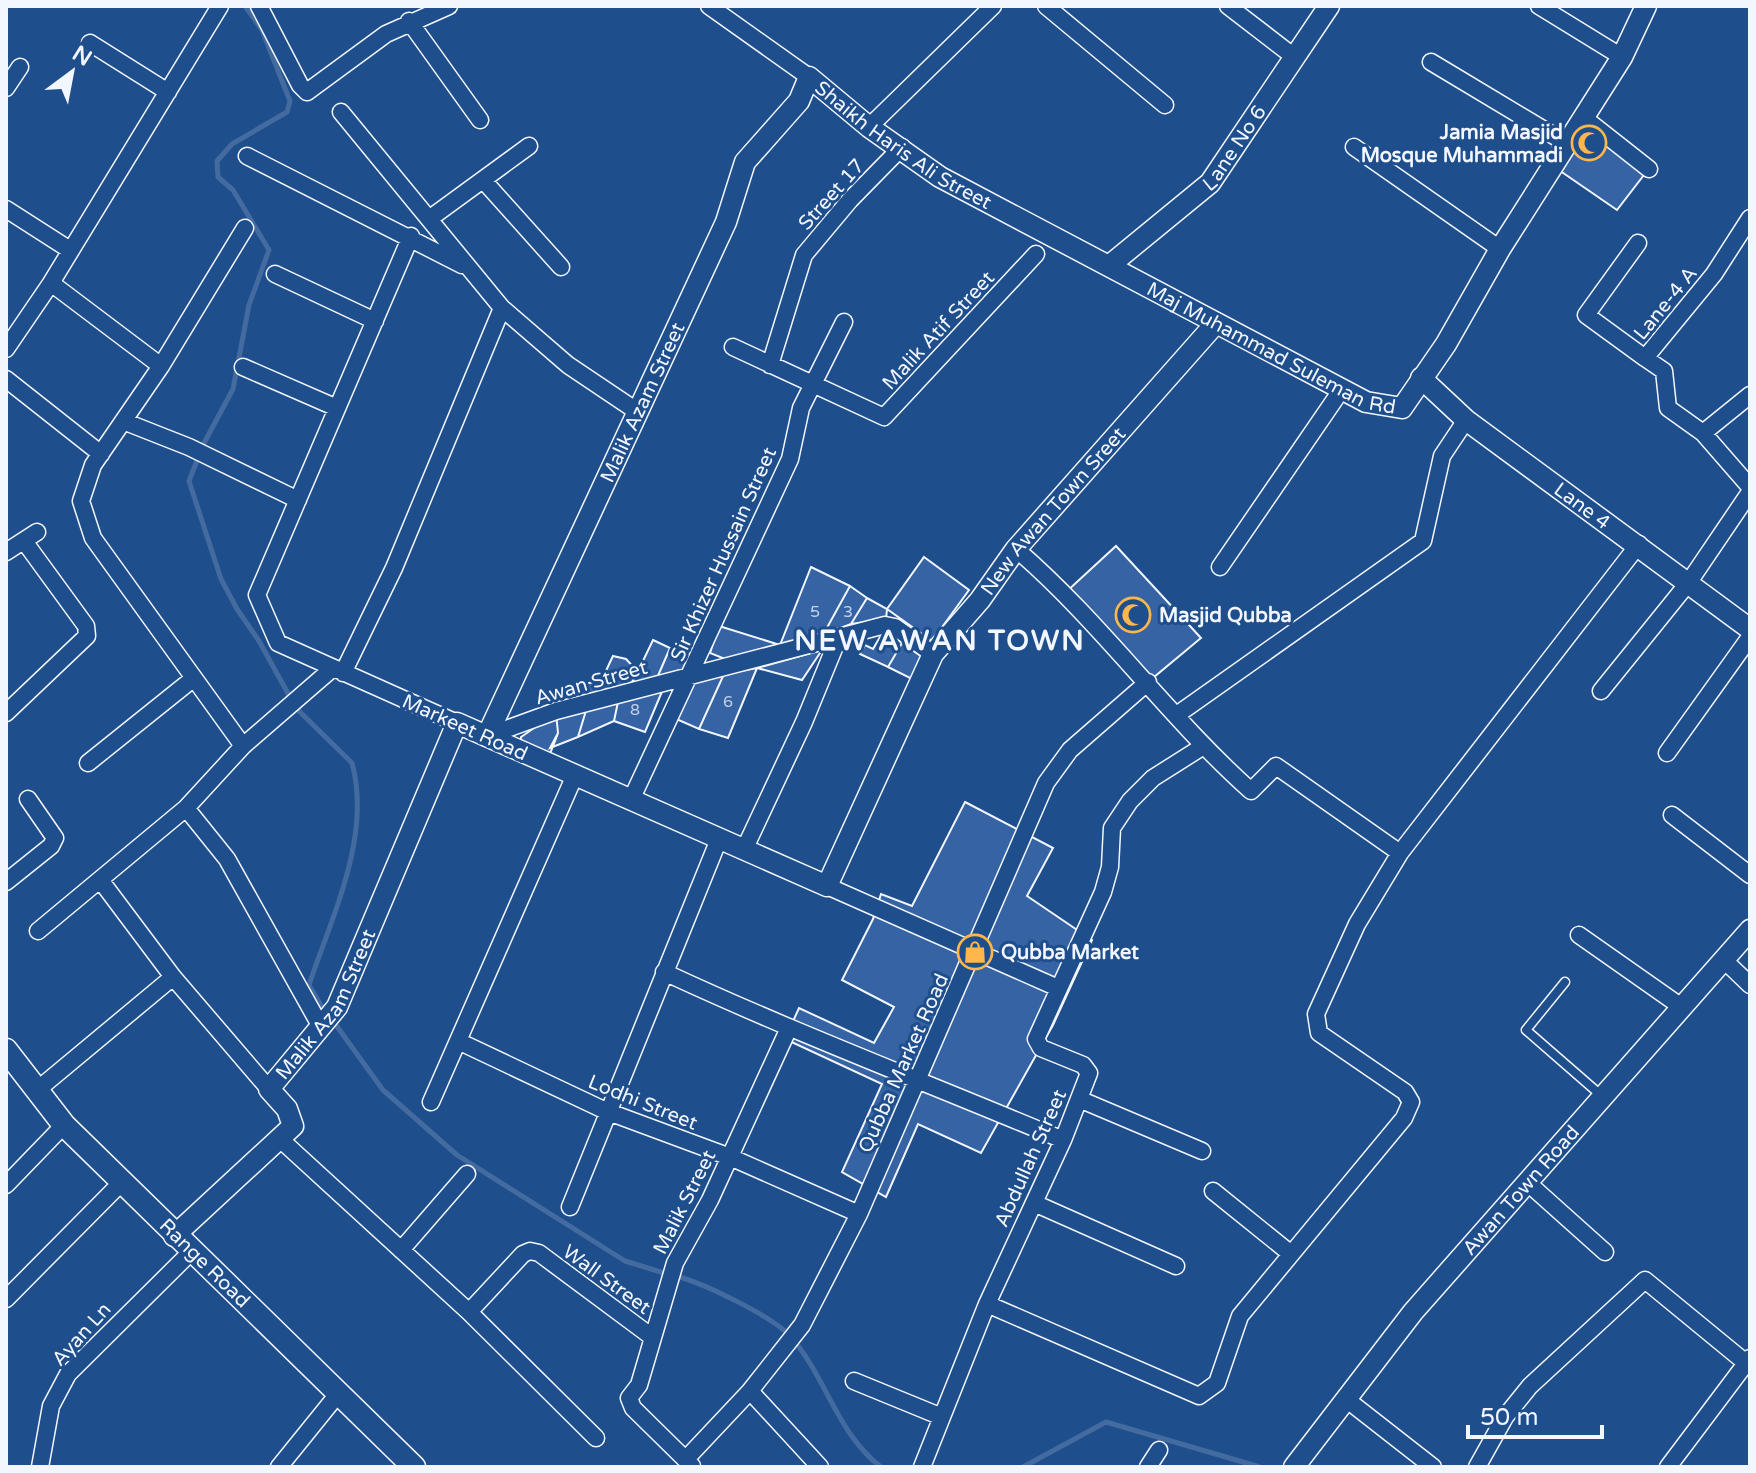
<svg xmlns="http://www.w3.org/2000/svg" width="1756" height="1473" viewBox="0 0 1756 1473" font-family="'Varela Round',sans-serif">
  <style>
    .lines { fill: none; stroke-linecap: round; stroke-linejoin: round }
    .stream { stroke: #446ba0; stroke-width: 5 }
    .building { fill: #3563a3; stroke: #f2f6ff; stroke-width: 2 }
    .service-casing { stroke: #f2f6ff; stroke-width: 11 }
    .minor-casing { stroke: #f2f6ff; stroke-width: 19 }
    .tertiary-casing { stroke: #f2f6ff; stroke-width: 23 }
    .secondary-casing { stroke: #f2f6ff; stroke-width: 25 }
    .service { stroke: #1f4e8c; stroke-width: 8 }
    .minor { stroke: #1f4e8c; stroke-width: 16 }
    .tertiary { stroke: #1f4e8c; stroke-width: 20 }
    .secondary { stroke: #1f4e8c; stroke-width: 22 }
    .labels { text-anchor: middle; stroke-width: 6; stroke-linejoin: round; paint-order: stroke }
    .number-label { font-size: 16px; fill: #c3d1e8 }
    .poi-label { font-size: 20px; font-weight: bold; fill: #f2f6ff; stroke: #1f4e8c; text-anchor: start }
    .street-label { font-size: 20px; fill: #f2f6ff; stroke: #1f4e8c }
    .district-label { font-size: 28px; font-weight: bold; letter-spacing: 2px; fill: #f2f6ff; stroke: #1f4e8c }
  </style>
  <rect width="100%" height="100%" fill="#1f4e8c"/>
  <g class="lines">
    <path class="stream" d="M 245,6 L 262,30 L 290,101 L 287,112 L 232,144 L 217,161 L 218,177 L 233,190 L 269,250 L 249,305 L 233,389 L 203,445 L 189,481 L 221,579 L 237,609 L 259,641 L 296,708 L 352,763 C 372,836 332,916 309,985 L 326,1014
      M 333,1021 L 383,1090 L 457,1155 L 625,1261 L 667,1274
      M 676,1276 C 703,1283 772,1316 790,1336 C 826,1376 837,1434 881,1467
      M 1023,1467 L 1106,1422 L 1260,1467"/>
  </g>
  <path class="building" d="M 1582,120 L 1647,171 L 1617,210 L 1553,166 Z
    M 1116,546 L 1201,638 L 1148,682 L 1066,592 Z
    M 924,557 L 969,590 L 932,641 L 887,609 Z
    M 811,567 L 850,586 L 823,635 L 780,645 Z
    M 850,586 L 867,598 L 851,624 L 823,635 Z
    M 867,598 L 887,609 L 886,619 L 851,624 Z
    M 719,626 L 780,645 L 730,661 L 710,653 Z
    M 889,633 L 902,643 L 888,667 L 860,654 L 865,645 L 873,649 L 880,637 L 886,639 Z
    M 653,640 L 670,648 L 654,685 L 628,692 Z
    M 902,643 L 925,659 L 914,680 L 888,667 Z
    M 670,648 L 698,659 L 688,674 L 654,685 Z
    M 822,650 L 802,680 L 757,668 Z
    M 613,656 L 626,659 L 637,671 L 628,692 L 591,702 Z
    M 757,668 L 728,738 L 699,729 L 724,674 Z
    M 724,674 L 699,729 L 674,718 L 691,678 Z
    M 603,681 L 591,702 L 552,709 L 560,687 Z
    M 666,682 L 645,732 L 614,721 L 619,697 Z
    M 619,697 L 614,721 L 578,737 L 588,704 Z
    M 588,704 L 578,737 L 550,748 L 558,733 L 556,713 Z
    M 556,713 L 558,733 L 548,759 L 520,745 L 521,737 Z
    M 965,802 L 1053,848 L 1027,896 L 1092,940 L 1053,1025 L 981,1153 L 918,1124 L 886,1197 L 842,1172 L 882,1084 L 785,1039 L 799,1008 L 874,1043 L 894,1007 L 842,980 L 873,919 L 881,894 L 912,906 Z"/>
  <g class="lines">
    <g class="service-casing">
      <path id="service" d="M 1565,982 L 1526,1030 L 1603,1097"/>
    </g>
    <g class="minor-casing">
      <path id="minor" d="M 259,6 L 300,85 L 307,92 L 386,34 L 449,6
        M 709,6 L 809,77
        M 1046,6 L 1165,105
        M 1228,6 L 1293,56
        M 1539,6 L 1622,57
        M 409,21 L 480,120
        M 90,43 L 168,92
        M 1431,62 L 1566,143
        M 6,88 L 20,67
        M 341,112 L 502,308 L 568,365 L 638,412
        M 1583,117 L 1649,169
        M 869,127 L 993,6
        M 1354,147 L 1500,249
        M 247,156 L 462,265
        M 483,180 L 561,267
        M 6,209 L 70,250
        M 429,219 L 529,146
        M 411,236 L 257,595 L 278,643 L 457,723
        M 1638,243 L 1586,315 L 1645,358 L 1714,274 L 1750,218
        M 275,274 L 375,321
        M 51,283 L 161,366
        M 733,347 L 884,417 L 1036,254
        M 6,349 L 51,283 L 220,6
        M 1645,358 L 1664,371 L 1668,408 L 1703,433 L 1750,487
        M 770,365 L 804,255 L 850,200 L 902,147
        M 243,367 L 337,408
        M 6,379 L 101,454
        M 123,421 L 189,447 L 298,500
        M 1703,433 L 1750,395
        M 1016,549 C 1102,623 1167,716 1251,791 L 1276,766 L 1400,853
        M 6,552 L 37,532
        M 1220,567 L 1342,389
        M 343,673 L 394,568 L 502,308
        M 1601,691 L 1689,582 L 1750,492
        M 6,713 L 87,636 L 86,626 L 24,541
        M 1178,714 L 1423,541 L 1442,456 L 1466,420
        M 487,736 L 556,711 L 885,625 L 895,627 L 933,654
        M 243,746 L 93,538 L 81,501 L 93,465 L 161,366 L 245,228
        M 1667,753 L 1750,637
        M 88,763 L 194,678
        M 631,800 L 790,459 L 801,408 L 844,322
        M 186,808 L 227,859 L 321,1027
        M 1672,815 L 1750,875
        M 744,850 L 804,722 L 838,639
        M 101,881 L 173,977 L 269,1089
        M 6,882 L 51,846 L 55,838 L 28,799
        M 827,886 L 1058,988
        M 38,931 L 186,808 L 243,746 L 333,668
        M 1579,935 L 1683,1008
        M 1725,961 L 1750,985
        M 664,972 C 795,1033 930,1084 1063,1140
        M 458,1041 L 606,1111 L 730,1157 L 859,1214
        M 36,1091 L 173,977
        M 1079,1099 L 1202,1151
        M 431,1102 L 575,775
        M 280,1139 L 469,1312 L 596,1438
        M 1528,1183 L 1605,1252
        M 6,1185 L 64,1125
        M 1213,1191 L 1291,1254
        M 1034,1203 L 1176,1266
        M 570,1207 L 719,839
        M 401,1250 L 467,1174
        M 6,1299 L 121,1183
        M 987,1304 L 1199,1396 L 1217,1383 L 1240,1316 L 1404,1118 L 1411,1102 L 1405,1092 L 1319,1033 L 1316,1014 L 1357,924 L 1400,853 L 1639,544
        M 469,1312 L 523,1254 L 530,1251 L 539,1253 L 652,1337
        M 854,1381 L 942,1417
        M 750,1391 L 820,1467
        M 1346,1399 L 1433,1467
        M 686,1459 L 750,1391 L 802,1325 L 859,1214 L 1046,783 L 1070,750 L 1148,682
        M 692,1466 L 633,1408 L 629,1398 L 639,1385 L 675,1263 L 710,1200 L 788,1030
        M 40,1467 L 51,1406 L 68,1374 L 191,1252
        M 279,1467 L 338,1394
        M 922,1467 L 987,1304 L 1063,1140 L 1089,1073 L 1083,1065 L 1041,1048 L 1036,1039 L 1103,892 L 1110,867 L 1112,828 L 1130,801 L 1153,778 L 1202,747
        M 1148,1467 L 1159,1450
        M 1477,1467 L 1505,1417 L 1530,1386 L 1645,1280 L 1746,1363
        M 1668,1467 L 1750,1358"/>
    </g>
    <g class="tertiary-casing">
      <g id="tertiary">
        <path id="s1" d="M 1110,265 L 1210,183 L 1329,6"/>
        <path id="s2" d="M 1421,378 L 1466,420 L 1750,629"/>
        <path id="s3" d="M 487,736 L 726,222 L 745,162 L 799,101 L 809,77 L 869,127 L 940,177 L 1366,402 L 1402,408 L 1446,344 L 1500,249 L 1622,57 L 1646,6"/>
        <path id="s4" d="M 174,1236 L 293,1126 L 287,1109 L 269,1089 L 337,1007 L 457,723 L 827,886 L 933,654 L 980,600 L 1016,549 L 1216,323"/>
        <path id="s5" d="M 1294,1467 L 1413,1312 L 1750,930"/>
      </g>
    </g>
    <g class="secondary-casing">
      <g id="secondary">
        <path id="s6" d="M 6,1050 L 64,1125 L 414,1467"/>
      </g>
    </g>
    <use href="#service" class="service"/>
    <use href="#minor" class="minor"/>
    <use href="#tertiary" class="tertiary"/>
    <use href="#secondary" class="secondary"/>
  </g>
  <defs>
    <g id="mosque-ring" transform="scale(1.8)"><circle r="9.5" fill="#1f4e8c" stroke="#ffb74d" stroke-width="1.5"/><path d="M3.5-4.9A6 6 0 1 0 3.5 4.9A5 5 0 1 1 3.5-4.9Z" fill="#ffb74d"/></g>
    <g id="shop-ring" transform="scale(1.8)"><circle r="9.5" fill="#1f4e8c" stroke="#ffb74d" stroke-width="1.5"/><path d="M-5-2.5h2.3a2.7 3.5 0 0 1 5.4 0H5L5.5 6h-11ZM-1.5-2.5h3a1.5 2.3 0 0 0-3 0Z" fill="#ffb74d"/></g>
  </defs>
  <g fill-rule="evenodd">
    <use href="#mosque-ring" x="1589" y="143"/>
    <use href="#mosque-ring" x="1133" y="615"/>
    <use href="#shop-ring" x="975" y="952"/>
  </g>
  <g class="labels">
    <g class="number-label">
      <text x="815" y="617">5</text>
      <text x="848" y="617">3</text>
      <text x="728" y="707">6</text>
      <text x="635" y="715">8</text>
    </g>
    <g class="poi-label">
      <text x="1563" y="139" text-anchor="end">Jamia Masjid<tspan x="1563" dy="23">Mosque Muhammadi</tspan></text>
      <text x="1159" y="622">Masjid Qubba</text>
      <text x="1001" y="959">Qubba Market</text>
    </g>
    <g class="street-label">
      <text dy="7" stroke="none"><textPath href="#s3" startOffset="854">Shaikh Haris Ali Street</textPath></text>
      <text dy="7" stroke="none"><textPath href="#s1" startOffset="172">Lane No 6</textPath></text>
      <text transform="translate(831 194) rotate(-48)" y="7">Street 17</text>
      <text transform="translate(1665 303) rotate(-51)" y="7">Lane-4 A</text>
      <text transform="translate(938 330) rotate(-47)" y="7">Malik Atif Street</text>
      <text dy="7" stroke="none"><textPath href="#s3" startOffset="1276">Maj Muhammad Suleman Rd</textPath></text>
      <text dy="7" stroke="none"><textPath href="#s3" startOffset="368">Malik Azam Street</textPath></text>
      <text dy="7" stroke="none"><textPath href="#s2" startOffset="206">Lane 4</textPath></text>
      <text dy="7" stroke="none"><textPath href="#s4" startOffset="1468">New Awan Town Sreet</textPath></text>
      <text transform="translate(723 554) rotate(-66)" y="7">Sir Khizer Hussain Street</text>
      <text transform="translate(591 682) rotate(-16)" y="7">Awan Street</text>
      <text transform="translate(465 727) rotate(24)" y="7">Markeet Road</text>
      <text dy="7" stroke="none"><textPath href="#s4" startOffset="310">Malik Azam Street</textPath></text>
      <text transform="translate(903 1063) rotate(-66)" y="7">Qubba Market Road</text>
      <text transform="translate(643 1102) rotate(22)" y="7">Lodhi Street</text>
      <text transform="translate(1030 1158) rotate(-66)" y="7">Abdullah Street</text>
      <text dy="7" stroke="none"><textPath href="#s5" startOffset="358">Awan Town Road</textPath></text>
      <text transform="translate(684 1202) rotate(-63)" y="7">Malik Street</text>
      <text dy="7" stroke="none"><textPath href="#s6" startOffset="292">Range Road</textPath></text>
      <text transform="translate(607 1279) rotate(36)" y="7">Wall Street</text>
      <text transform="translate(81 1334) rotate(-48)" y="7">Ayan Ln</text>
    </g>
    <g class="district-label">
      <text x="940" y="650">NEW AWAN TOWN</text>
    </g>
  </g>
  <rect width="1756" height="1473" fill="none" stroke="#f2f6ff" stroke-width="16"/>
  <g transform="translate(72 72) rotate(32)" stroke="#1f4e8c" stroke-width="6" paint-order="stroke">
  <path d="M0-6L14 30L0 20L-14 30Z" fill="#f2f6ff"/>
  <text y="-12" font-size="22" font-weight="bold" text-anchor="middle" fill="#f2f6ff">N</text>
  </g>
  <path d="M1468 1425v12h134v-12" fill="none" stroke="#f2f6ff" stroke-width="4"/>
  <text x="1480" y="1425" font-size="24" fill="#f2f6ff" stroke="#1f4e8c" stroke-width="6" paint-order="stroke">50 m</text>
</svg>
